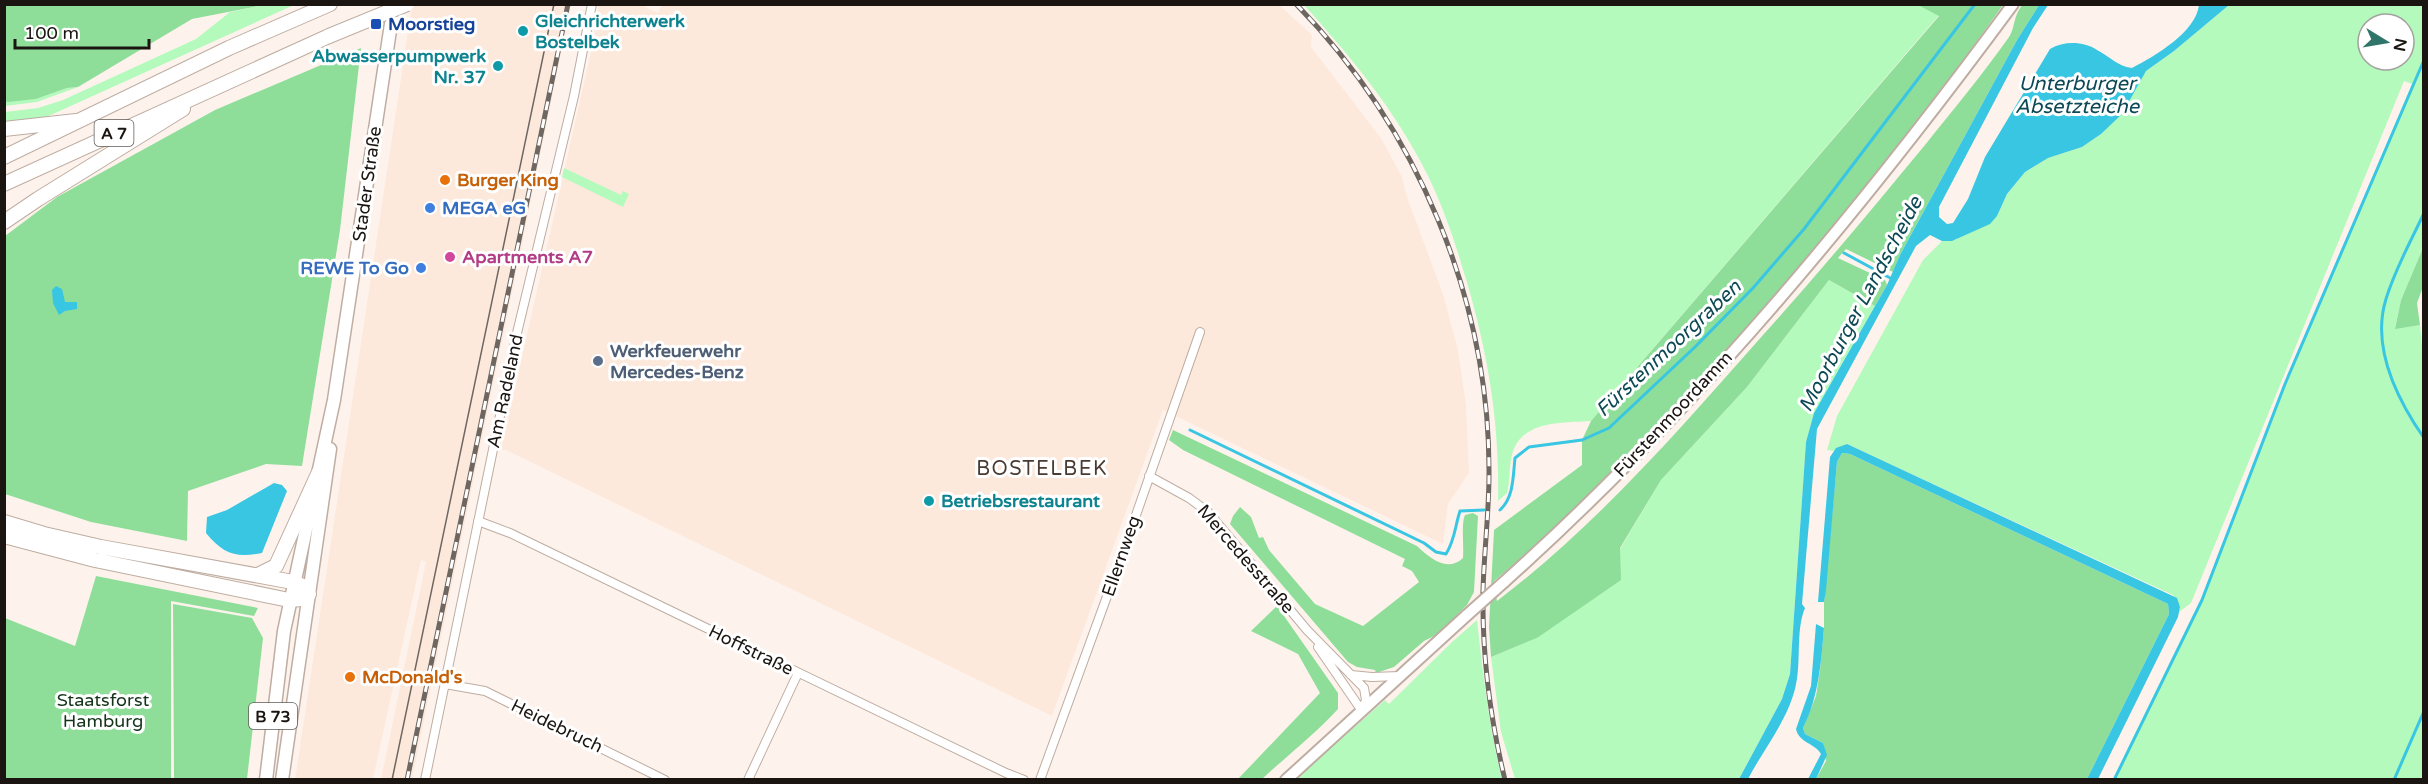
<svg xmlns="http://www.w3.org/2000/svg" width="2428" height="784" viewBox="0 0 2428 784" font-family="'Varela Round',sans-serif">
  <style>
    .built { fill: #fde9dc }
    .green { fill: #b4fabd; fill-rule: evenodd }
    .forest { fill: #8ede9a }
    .water { fill: #38c6e3 }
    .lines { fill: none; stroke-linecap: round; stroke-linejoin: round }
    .stream { stroke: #38c6e3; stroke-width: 3 }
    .street-casing { stroke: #beada2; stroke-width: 10 }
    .secondary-casing { stroke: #beada2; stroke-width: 14 }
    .primary-casing { stroke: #beada2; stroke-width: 15 }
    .highway-casing { stroke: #beada2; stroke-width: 16 }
    .street { stroke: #fff; stroke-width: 8 }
    .secondary { stroke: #fff; stroke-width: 10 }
    .primary { stroke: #fff; stroke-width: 12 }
    .highway { stroke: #fff; stroke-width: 14 }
    .tram { stroke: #6e6661; stroke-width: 1.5 }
    .rail-casing { stroke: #6e6661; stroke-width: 5 }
    .rail { stroke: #fff; stroke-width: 3; stroke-dasharray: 9; stroke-linecap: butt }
    .secondary-bridge-casing { stroke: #beada2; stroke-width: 14; stroke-linecap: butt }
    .highway-bridge-casing { stroke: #beada2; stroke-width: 16; stroke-linecap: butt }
    .secondary-bridge { stroke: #fff; stroke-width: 10 }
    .highway-bridge { stroke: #fff; stroke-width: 14 }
    .transit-dot { fill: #1a4fb4; stroke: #fff; stroke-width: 2 }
    .culture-dot { fill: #0f9aa8; stroke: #fff; stroke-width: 2 }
    .food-dot { fill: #e8710a; stroke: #fff; stroke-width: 2 }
    .shop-dot { fill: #3f7fe0; stroke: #fff; stroke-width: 2 }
    .hotel-dot { fill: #d1479c; stroke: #fff; stroke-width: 2 }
    .service-dot { fill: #5c6f8a; stroke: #fff; stroke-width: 2 }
    .labels { text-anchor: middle; stroke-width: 6; stroke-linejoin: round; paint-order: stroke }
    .shield { fill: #fff; stroke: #5f5b58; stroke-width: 1.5 }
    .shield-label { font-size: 16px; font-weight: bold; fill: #1b1511 }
    .culture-label { font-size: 18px; font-weight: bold; fill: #0d838f; stroke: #fff; text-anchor: start }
    .transit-label { font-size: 18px; font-weight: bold; fill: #164399; stroke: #fff; text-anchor: start }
    .food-label { font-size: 18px; font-weight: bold; fill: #c56008; stroke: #fff; text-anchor: start }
    .street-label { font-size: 18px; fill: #1b1511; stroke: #fff }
    .shop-label { font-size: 18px; font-weight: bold; fill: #366cbe; stroke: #fff; text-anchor: start }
    .hotel-label { font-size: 18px; font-weight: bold; fill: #b23c85; stroke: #fff; text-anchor: start }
    .service-label { font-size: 18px; font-weight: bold; fill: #4e5e75; stroke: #fff; text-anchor: start }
    .park-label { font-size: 18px; fill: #14341a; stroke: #fff }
    .water-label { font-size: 20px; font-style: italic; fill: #0d4955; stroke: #fff }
    .neighbourhood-label { font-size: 20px; letter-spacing: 1.5px; fill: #493b32; stroke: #fff }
  </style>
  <rect width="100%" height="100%" fill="#fef3ec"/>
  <path class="built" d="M 662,4 L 1278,4 L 1312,35 L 1311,47 L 1381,138 L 1402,177 L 1407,197 L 1443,294 L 1458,350 L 1466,405 L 1469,473 L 1448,504 L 1443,544 L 1163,410 L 1052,716 L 506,450 L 501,450 L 595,34 L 599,5 L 642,5 L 658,13 Z
    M 412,5 L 571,5 L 412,779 L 381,779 L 426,562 L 421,560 L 373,779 L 295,780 Z"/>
  <path class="green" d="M 1918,4 L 1939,15 L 1591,421 C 1560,423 1517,420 1511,460 C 1509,471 1510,482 1507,493 L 1498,501 C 1500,417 1486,342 1461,263 C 1452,233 1441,202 1427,174 C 1396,111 1350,56 1304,5 Z
    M 263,5 L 294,5 L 53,114 L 40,119 L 5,124 L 5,112 L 38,108 L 63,100 L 196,39 L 230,12 Z
    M 2229,5 L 2423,5 L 2423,248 L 2401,300 L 2395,328 L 2420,325 L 2423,357 L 2423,779 L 2114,779 L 2202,600 L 2285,384 L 2412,84 L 2404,81 L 2191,603 L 2179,612 L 2180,607 L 2173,595 L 1851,446 L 1847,444 L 1833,451 L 1827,450 L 1837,416 L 1923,260 L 1942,241 L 1955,240 L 1997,216 L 2007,194 L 2025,172 L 2048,158 L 2082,147 L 2101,134 L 2146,71 L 2174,51 ZM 2368,24 L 2404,24 L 2404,60 L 2368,60 Z
    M 78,87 L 37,102 L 5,106 L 4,101 L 36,99 L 67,88 Z
    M 564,168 L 621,195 L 623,191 L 629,194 L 623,207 L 562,177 Z
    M 1829,280 L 1875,306 L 1814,413 L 1806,442 L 1790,674 L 1782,699 L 1739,779 L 1515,779 L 1501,732 L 1491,657 L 1537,638 L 1620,549 L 1661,480 L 1747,387 Z
    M 1477,620 C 1483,674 1489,727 1502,779 L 1296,779 L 1385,700 L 1389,704 L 1452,642 Z"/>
  <path class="forest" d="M 4,5 L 5,4 L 263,5 L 192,19 L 78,87 L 67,88 L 36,99 L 8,102 L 4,101 Z
    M 1918,5 L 2003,5 L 1928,109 L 1869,185 L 1746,328 L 1608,477 L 1558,527 L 1494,581 L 1497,601 C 1597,525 1680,429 1763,335 C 1819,273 1872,209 1925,145 C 1953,110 1983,74 2009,37 C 2015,28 2013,17 2022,5 L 2039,5 L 2017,40 L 1900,255 L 1893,272 L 1846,249 L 1838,258 L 1885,280 L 1887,285 L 1875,306 L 1829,280 L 1747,387 L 1661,480 L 1620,548 L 1621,580 L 1537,638 L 1491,657 L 1489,627 L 1494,530 L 1582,465 L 1582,440 L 1591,421 L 1939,16 Z
    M 361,48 L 340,230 L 302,466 L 266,464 L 188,491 L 187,541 L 91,522 L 5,494 L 5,236 L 57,197 L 215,110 Z
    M 2423,248 L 2423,287 L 2417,303 L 2420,325 L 2395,329 L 2401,300 Z
    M 1173,430 L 1417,546 C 1430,558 1447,573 1463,558 C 1464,547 1461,523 1465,515 L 1473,513 L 1478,516 L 1474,592 L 1467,605 L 1438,634 L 1424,641 L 1394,667 L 1376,673 L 1375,670 L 1357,667 L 1348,662 L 1230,524 L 1233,516 L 1240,507 L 1251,517 L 1259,538 L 1263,537 L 1269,550 L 1315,604 L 1363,626 L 1419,582 L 1412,571 L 1402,566 L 1405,559 L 1183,450 L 1169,440 Z
    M 1842,453 L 1850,454 L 2168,604 L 2169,614 L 2087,779 L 1816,779 L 1826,761 L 1823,743 L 1805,734 L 1803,728 L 1816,696 L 1820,670 L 1824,628 L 1824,602 L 1837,462 Z
    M 96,576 L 258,608 L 254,616 L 171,601 L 171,779 L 5,779 L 5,618 L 75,646 Z
    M 173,604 L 252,618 L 263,638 L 247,779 L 174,779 Z
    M 1277,606 L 1338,693 L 1338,709 C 1314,735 1287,756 1262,779 L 1238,779 L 1320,693 L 1298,654 L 1251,631 Z"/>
  <path class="water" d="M 2039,5 L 2048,5 L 2033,28 L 1939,207 L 1939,217 L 1947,224 L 1953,223 L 1968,199 L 1985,157 L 2050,49 C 2064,41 2083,41 2097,50 C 2109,56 2117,66 2132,68 C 2155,56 2196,32 2199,5 L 2229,5 L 2174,51 L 2146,71 L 2122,114 L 2101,134 L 2082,147 L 2048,158 L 2025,172 L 2007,194 L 1997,216 L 1990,224 L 1952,241 L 1942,241 L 1930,235 L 1916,246 L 1817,429 L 1803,592 L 1802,604 L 1805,608 C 1795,632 1802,663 1795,689 C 1787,721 1763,750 1748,779 L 1739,779 L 1782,699 L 1790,674 L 1806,442 L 1814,413 L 1887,285 L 1900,255 L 2017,40 Z
    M 56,286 L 62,289 L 65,302 L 77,302 L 77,309 L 65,311 L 59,315 L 53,303 L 52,290 Z
    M 1847,444 L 2177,598 L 2180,607 L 2178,617 L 2098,779 L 2087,779 L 2169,614 L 2168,604 L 1850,454 L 1842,453 L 1837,462 L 1826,590 L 1824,602 L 1818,602 L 1830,457 L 1836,448 Z
    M 274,483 L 282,485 L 287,491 L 262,553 C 236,558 223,554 206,533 L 207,517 L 227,510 Z
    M 1816,624 L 1824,628 C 1821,663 1819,696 1803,728 L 1805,734 L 1823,743 L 1827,755 L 1816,779 L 1808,779 L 1821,754 C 1815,743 1799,743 1796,729 L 1811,686 Z"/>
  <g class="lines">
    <path class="stream" d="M 2424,213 C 2411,241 2395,269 2386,299 C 2371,347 2397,399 2424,438
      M 1844,253 L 1892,279
      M 1190,430 L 1424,543 L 1436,552 L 1446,554 C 1455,540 1455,526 1460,511 L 1484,510
      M 1500,510 C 1514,497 1513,476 1515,458 L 1529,447 L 1582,440 L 1609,428 L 1696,346 L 1753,288 L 1804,229 L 1975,4
      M 2114,780 L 2202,600 L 2285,384 L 2424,60
      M 2394,780 L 2424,711"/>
    <g class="street-casing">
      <path id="street" d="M 1149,476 L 1189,498 L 1208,512 L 1307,630 L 1364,688 L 1366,700 L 1363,708
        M 478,521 L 510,533 L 1006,773 L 1024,780
        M 1318,647 L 1362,711
        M 1351,675 L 1372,677 L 1400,676
        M 445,684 L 485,691 L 665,780
        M 425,780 L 517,333 L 574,96 L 592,4
        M 748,780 L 798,673
        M 1040,780 L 1121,558 L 1200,332"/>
    </g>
    <g class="secondary-casing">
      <path id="secondary" d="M 1504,582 C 1695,411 1861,210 2013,4
        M 1286,780 L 1467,615"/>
    </g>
    <g class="primary-casing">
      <path id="primary" d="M 266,780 L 284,631 L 334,400 L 394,4
        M 282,780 L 330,449"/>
    </g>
    <g class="highway-casing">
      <path id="highway" d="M 4,129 L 76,121
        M 4,157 L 229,48 L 330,4
        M 4,184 L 329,36
        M 4,222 L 38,199 L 183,109
        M 4,522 L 44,534 L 101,547 L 293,582 L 303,586 L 309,594 L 302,599 L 289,600 L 95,560 L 4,536
        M 258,575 L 276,566 L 319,472"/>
    </g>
    <use href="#street" class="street"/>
    <use href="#secondary" class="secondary"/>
    <use href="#primary" class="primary"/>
    <use href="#highway" class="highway"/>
    <path class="tram" d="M 392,780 L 554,4"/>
    <g class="rail-casing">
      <path id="rail" d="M 1296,4 C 1417,128 1490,300 1489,474 C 1489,513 1484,552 1483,591 C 1482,655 1490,718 1505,780
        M 407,780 L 568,4"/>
    </g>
    <use href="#rail" class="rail"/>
    <g class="secondary-bridge-casing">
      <path id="secondary-bridge" d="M 1467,615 L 1504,582"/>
    </g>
    <g class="highway-bridge-casing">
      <path id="highway-bridge" d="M 329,36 L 407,4"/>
    </g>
    <use href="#secondary-bridge" class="secondary-bridge"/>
    <use href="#highway-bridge" class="highway-bridge"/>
  </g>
  <rect class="transit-dot" x="370" y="18" width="12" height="12" rx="3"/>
  <g class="culture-dot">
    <circle cx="523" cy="31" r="6"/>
    <circle cx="498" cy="66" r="6"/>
    <circle cx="929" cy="501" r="6"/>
  </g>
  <g class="food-dot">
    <circle cx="445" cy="180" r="6"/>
    <circle cx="350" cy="677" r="6"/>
  </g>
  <g class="shop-dot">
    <circle cx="430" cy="208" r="6"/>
    <circle cx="421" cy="268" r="6"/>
  </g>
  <circle class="hotel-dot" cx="450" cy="257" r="6"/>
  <circle class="service-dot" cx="598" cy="361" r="6"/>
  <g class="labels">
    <g class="shield">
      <rect x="94.5" y="120" width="39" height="26" rx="4.5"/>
      <rect x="249" y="703" width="48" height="26" rx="4.5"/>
    </g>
    <g class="shield-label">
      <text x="114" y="139">A 7</text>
      <text x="273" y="722">B 73</text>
    </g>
    <g class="culture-label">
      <text x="535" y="27">Gleichrichterwerk<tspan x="535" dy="21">Bostelbek</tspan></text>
      <text x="486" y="62" text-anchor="end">Abwasserpumpwerk<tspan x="486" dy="21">Nr. 37</tspan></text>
      <text x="941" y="507">Betriebsrestaurant</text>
    </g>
    <g class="transit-label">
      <text x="388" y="30">Moorstieg</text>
    </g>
    <g class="food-label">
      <text x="457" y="186">Burger King</text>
      <text x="362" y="683">McDonald's</text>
    </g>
    <g class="street-label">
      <text transform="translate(367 184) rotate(-82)" y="6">Stader Straße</text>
      <text transform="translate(505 391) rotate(-78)" y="6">Am Radeland</text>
      <text transform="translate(1673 414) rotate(-47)" y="6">Fürstenmoordamm</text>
      <text transform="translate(1121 556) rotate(-71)" y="6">Ellernweg</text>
      <text transform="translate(1246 559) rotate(49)" y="6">Mercedesstraße</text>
      <text transform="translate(751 650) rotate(26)" y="6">Hoffstraße</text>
      <text transform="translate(557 726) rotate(26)" y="6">Heidebruch</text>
    </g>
    <g class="shop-label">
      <text x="442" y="214">MEGA eG</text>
      <text x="409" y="274" text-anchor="end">REWE To Go</text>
    </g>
    <g class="hotel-label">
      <text x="462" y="263">Apartments A7</text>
    </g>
    <g class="service-label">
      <text x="610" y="357">Werkfeuerwehr<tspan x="610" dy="21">Mercedes-Benz</tspan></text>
    </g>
    <g class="park-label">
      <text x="103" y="706">Staatsforst<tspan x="103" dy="21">Hamburg</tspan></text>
    </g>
    <g class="water-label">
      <text x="2077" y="90">Unterburger<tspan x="2077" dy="23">Absetzteiche</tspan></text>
      <text transform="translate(1860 304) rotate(-62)" y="7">Moorburger Landscheide</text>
      <text transform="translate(1668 348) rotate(-43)" y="7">Fürstenmoorgraben</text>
    </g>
    <g class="neighbourhood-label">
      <text x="1042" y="475">BOSTELBEK</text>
    </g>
  </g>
  <rect width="2428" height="784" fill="none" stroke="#1b1511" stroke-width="12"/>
  <g transform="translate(2386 42) rotate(101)"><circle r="28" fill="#ffffff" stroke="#a4a1a0" stroke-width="1.5"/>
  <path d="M0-4.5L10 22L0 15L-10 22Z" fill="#307569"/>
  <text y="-9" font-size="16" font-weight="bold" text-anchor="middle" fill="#1b1511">N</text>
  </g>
  <path d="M15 39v9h134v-9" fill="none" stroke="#1b1511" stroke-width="3"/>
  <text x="24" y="39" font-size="18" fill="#1b1511" stroke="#ffffff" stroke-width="4.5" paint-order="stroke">100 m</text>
</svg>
